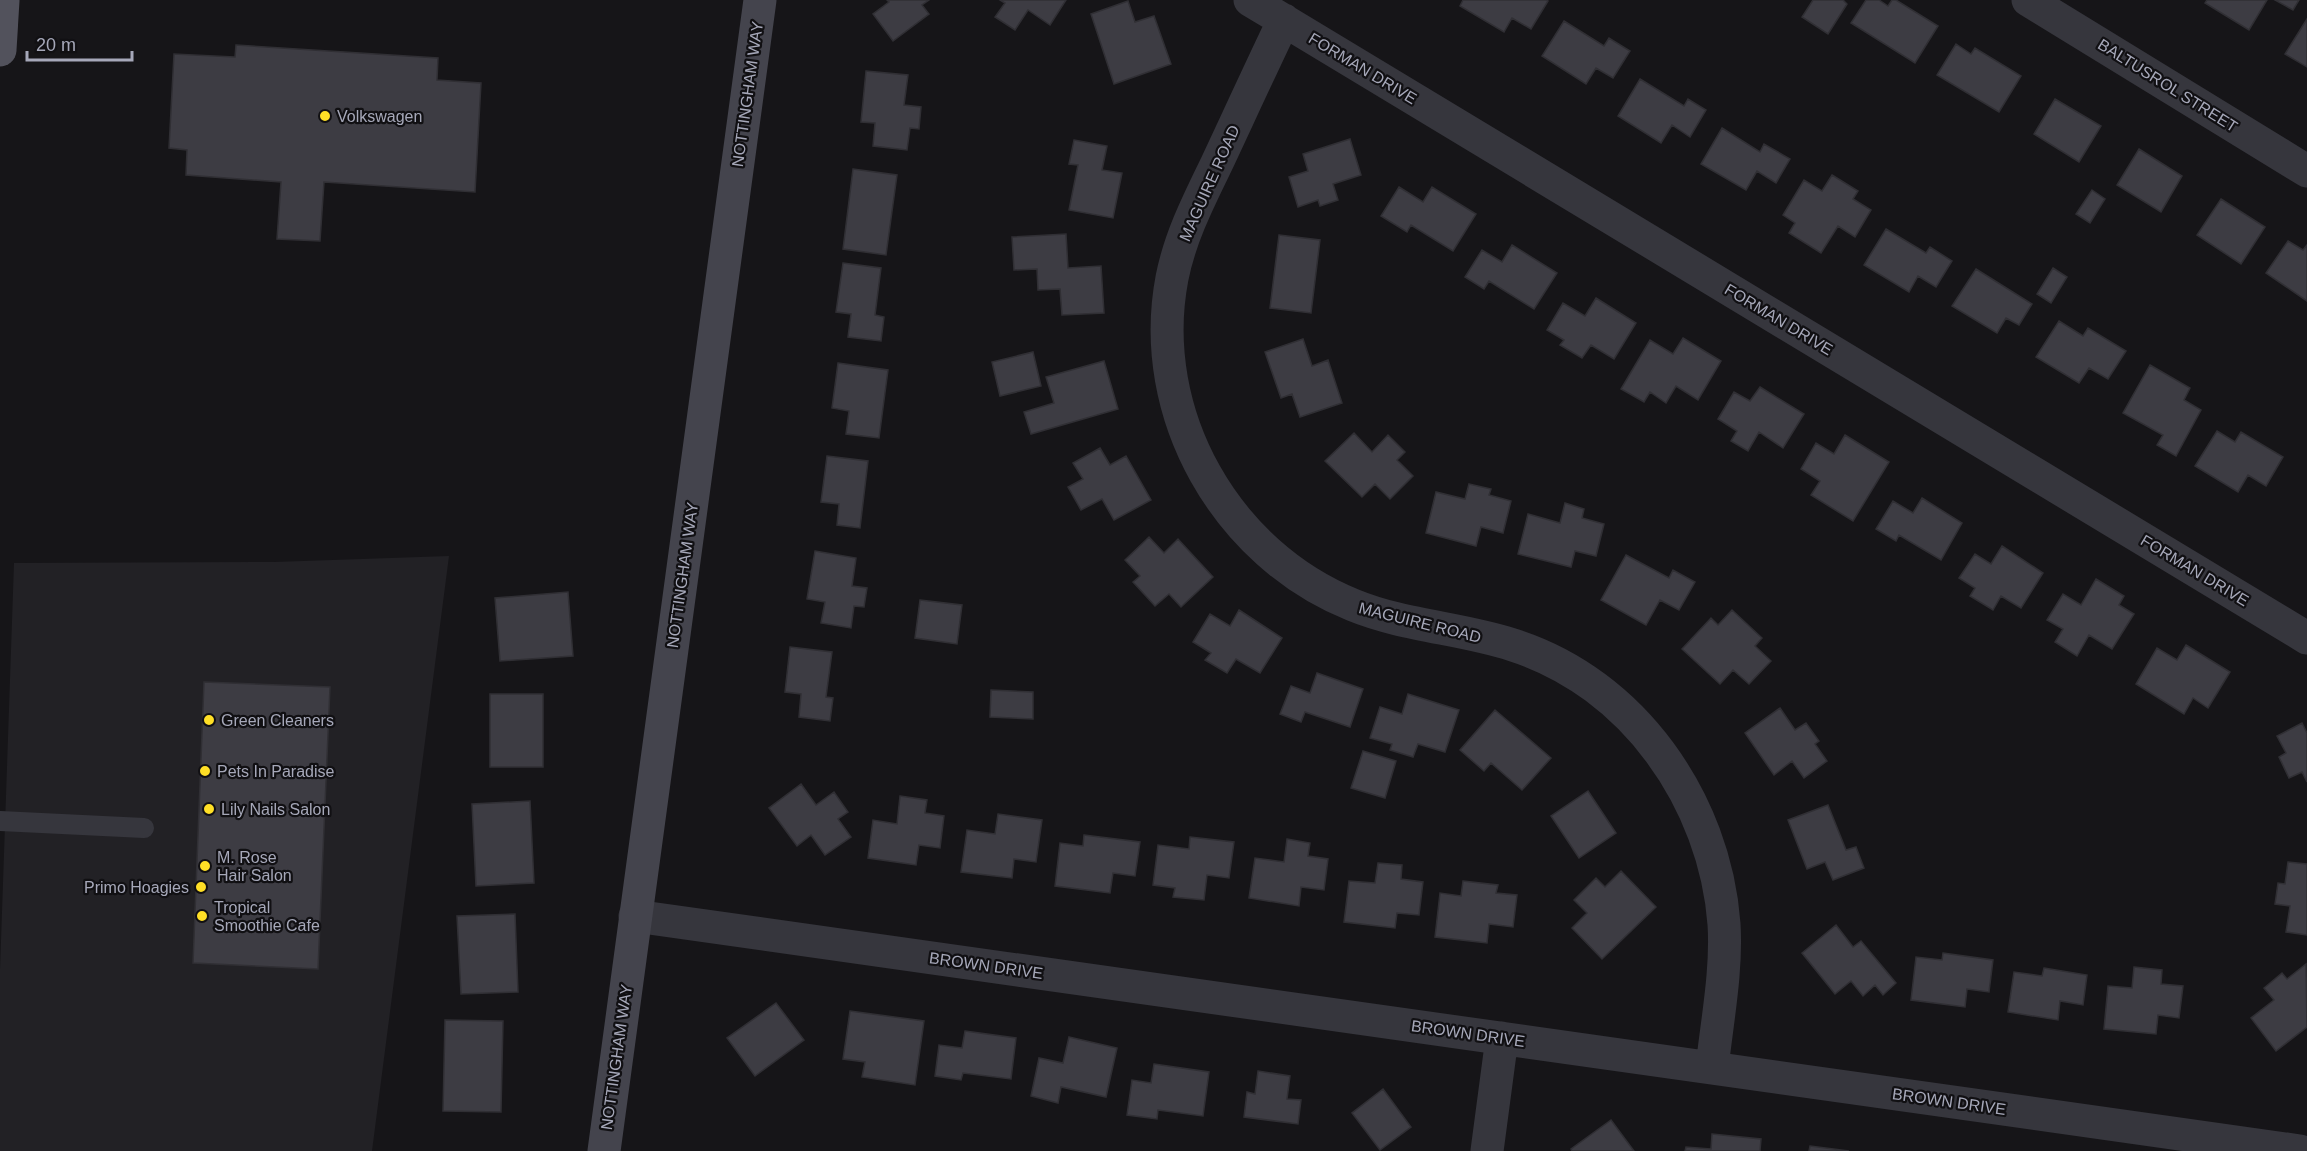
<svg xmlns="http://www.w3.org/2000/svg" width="2307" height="1151" viewBox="0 0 2307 1151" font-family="Arial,sans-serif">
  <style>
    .built { fill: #222125 }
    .building { fill: #3d3c43; stroke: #302f34; stroke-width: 1.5 }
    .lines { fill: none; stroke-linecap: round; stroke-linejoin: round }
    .lane { stroke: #36363d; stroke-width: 20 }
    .street { stroke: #36363d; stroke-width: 33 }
    .secondary { stroke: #44444d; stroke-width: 33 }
    .primary { stroke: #52525c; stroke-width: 33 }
    .poi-dot { fill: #ffdf26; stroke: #111013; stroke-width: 2 }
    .labels { text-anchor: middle; stroke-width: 4.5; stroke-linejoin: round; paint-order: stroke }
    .street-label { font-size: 16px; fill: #a6a8b9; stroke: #111013 }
    .poi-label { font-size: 16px; fill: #a6a8b9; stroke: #111013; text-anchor: start }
  </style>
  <rect width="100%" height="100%" fill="#161518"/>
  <path class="built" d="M 449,556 L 372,1151 L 0,1151 L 0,970 L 14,563 L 274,562 Z"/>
  <path class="building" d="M 887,0 L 929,0 L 922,5 L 929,14 L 893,41 L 873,14 L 889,2 Z
    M 1000,0 L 1066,0 L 1050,25 L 1028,10 L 1015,30 L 995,17 L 1005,3 Z
    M 1463,0 L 1546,0 L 1548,1 L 1531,29 L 1512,18 L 1504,32 L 1460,6 Z
    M 1813,0 L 1843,0 L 1847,4 L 1828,34 L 1802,17 Z
    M 1866,0 L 1879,0 L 1888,6 L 1892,0 L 1896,0 L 1938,26 L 1915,63 L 1851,23 Z
    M 2207,0 L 2267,0 L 2249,30 L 2205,3 Z
    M 2275,0 L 2299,0 L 2293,10 Z
    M 1128,1 L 1135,22 L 1154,16 L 1171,64 L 1114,84 L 1091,14 Z
    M 2307,19 L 2307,67 L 2285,54 Z
    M 1564,21 L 1604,46 L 1609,38 L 1630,51 L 1613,78 L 1596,68 L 1586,84 L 1542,56 Z
    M 1956,44 L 1971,54 L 1975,48 L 2021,76 L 1999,112 L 1937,75 Z
    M 236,45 L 438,58 L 437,80 L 481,83 L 475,192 L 324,182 L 320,241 L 277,239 L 281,182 L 186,175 L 187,150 L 169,148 L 174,54 L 235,57 Z
    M 866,71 L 908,75 L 904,105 L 921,107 L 919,129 L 910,128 L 907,150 L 873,146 L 875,123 L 861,122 Z
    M 1640,79 L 1684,106 L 1688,99 L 1706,110 L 1690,137 L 1672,125 L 1661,143 L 1618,116 Z
    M 2055,99 L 2101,126 L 2079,162 L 2034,134 Z
    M 1722,128 L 1760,152 L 1764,144 L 1790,159 L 1776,183 L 1757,171 L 1746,190 L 1701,164 Z
    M 1350,139 L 1361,175 L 1333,184 L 1338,200 L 1320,206 L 1318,200 L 1298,207 L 1289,177 L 1308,171 L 1303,154 Z
    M 1074,140 L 1107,146 L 1102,170 L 1122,173 L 1113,218 L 1069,210 L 1078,165 L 1069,164 Z
    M 2139,149 L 2182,176 L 2161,212 L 2117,185 Z
    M 853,169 L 897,175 L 886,255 L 843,249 Z
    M 1832,175 L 1858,191 L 1853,199 L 1871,210 L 1855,237 L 1838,226 L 1821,253 L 1789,233 L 1795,223 L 1783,215 L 1804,180 L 1822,191 Z
    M 1399,187 L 1423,202 L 1432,187 L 1476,214 L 1453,251 L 1411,225 L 1407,232 L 1381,216 Z
    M 2092,190 L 2105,199 L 2090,223 L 2076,214 Z
    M 2221,199 L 2265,227 L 2241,264 L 2197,235 Z
    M 1886,229 L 1926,253 L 1930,247 L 1952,261 L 1936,287 L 1918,276 L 1909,292 L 1864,265 Z
    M 1066,234 L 1068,268 L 1101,266 L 1104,313 L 1062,315 L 1060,289 L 1038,290 L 1037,269 L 1014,270 L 1012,237 Z
    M 1279,235 L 1320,240 L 1311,313 L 1270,308 Z
    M 2288,241 L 2303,250 L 2307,245 L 2307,301 L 2266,273 Z
    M 1512,245 L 1557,273 L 1534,309 L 1489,281 L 1484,289 L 1465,277 L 1482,250 L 1502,262 Z
    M 843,263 L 881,268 L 875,315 L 884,317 L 881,341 L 848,337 L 851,314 L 836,312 Z
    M 2053,268 L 2067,277 L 2051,303 L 2037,294 Z
    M 1976,269 L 2032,304 L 2019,325 L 2006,318 L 1997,333 L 1952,306 Z
    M 1596,298 L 1636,323 L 1614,359 L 1591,345 L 1582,358 L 1560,345 L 1564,340 L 1547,330 L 1563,303 L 1585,316 Z
    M 2059,321 L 2083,336 L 2088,328 L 2126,351 L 2108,379 L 2089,368 L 2079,383 L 2036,357 Z
    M 1683,338 L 1721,361 L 1698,400 L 1676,386 L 1666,403 L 1650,392 L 1644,402 L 1621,389 L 1650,340 L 1673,354 Z
    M 1303,339 L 1312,366 L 1328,360 L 1342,403 L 1300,417 L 1292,394 L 1281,398 L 1265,352 Z
    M 1033,352 L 1041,386 L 1000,396 L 992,362 Z
    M 1104,361 L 1118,409 L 1031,434 L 1024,412 L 1054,403 L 1046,377 Z
    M 838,363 L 888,370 L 879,438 L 846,434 L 849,411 L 832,408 Z
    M 2150,365 L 2190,388 L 2184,400 L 2201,410 L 2176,456 L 2157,445 L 2163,435 L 2123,413 Z
    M 1760,387 L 1804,414 L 1783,448 L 1759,432 L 1748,451 L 1731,441 L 1737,431 L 1718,419 L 1734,392 L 1750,401 Z
    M 2217,431 L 2235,442 L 2241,432 L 2283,457 L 2266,486 L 2248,475 L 2238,492 L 2195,466 Z
    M 1354,433 L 1372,452 L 1388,435 L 1405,452 L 1397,460 L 1413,476 L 1390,499 L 1375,484 L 1362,497 L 1325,461 Z
    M 1845,435 L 1889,462 L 1853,521 L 1811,495 L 1820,481 L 1801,469 L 1816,443 L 1834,454 Z
    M 1100,448 L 1110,465 L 1126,456 L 1151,500 L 1114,520 L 1102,499 L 1081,510 L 1068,487 L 1083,479 L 1073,463 Z
    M 827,456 L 868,461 L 860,528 L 837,525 L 839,504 L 821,502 Z
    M 1469,484 L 1491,489 L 1489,495 L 1511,501 L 1503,533 L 1481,527 L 1476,546 L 1426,533 L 1436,492 L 1465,499 Z
    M 1922,498 L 1962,523 L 1941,560 L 1899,535 L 1896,541 L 1876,529 L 1893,501 L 1913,513 Z
    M 1565,503 L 1584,509 L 1582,518 L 1604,524 L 1596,556 L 1575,551 L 1571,567 L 1518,554 L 1528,514 L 1560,523 Z
    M 1149,537 L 1164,553 L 1178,539 L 1213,577 L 1181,607 L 1169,594 L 1155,606 L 1133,582 L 1140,576 L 1125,560 Z
    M 2002,546 L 2043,573 L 2021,608 L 2001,596 L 1993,610 L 1970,596 L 1975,588 L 1959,578 L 1975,554 L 1991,564 Z
    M 815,551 L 856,558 L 852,586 L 867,588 L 864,607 L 854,606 L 851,628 L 821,623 L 825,602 L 807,599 Z
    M 1626,555 L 1669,578 L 1673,570 L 1695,582 L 1679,610 L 1660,600 L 1646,625 L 1601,600 Z
    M 2096,579 L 2124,596 L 2119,605 L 2134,614 L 2112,649 L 2089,635 L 2077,656 L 2055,642 L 2063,629 L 2047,620 L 2063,594 L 2081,605 Z
    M 568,592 L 573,656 L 500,661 L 495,598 Z
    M 920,600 L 962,605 L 957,644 L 915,638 Z
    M 1239,610 L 1282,638 L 1260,673 L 1236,659 L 1227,673 L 1205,660 L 1211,653 L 1193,642 L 1210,614 L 1230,626 Z
    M 1732,610 L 1762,638 L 1755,646 L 1771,661 L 1749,684 L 1733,670 L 1720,684 L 1682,649 L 1711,618 L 1718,625 Z
    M 2186,645 L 2230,672 L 2208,708 L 2193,698 L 2184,714 L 2136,684 L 2157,648 L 2177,660 Z
    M 790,647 L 832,652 L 826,697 L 833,698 L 830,721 L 799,717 L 801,694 L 785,692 Z
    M 1317,673 L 1363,689 L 1350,727 L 1305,712 L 1301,722 L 1280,714 L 1291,686 L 1310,693 Z
    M 204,682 L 330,687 L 318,969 L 193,963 Z
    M 991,690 L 1033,692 L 1033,719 L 990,717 Z
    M 490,694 L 543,694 L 543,767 L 490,767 Z
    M 1408,694 L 1459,710 L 1445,752 L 1418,744 L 1413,757 L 1390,750 L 1392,744 L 1370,738 L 1380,707 L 1402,714 Z
    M 1780,708 L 1795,730 L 1806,723 L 1819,741 L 1815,744 L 1827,761 L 1804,778 L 1792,761 L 1774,775 L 1745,733 Z
    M 1495,710 L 1551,758 L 1522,790 L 1491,763 L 1484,771 L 1460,750 Z
    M 2302,723 L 2307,733 L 2307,782 L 2302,772 L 2289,778 L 2279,757 L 2286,753 L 2277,736 Z
    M 1363,751 L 1396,761 L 1385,798 L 1351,788 Z
    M 801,784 L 816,805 L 834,792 L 848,812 L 838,819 L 851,837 L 825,855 L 811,835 L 797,846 L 769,808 Z
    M 1588,791 L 1616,833 L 1579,858 L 1551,816 Z
    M 900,796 L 927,800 L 925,813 L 944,816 L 940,848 L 919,845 L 916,865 L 868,858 L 873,820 L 897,824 Z
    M 530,801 L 534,883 L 476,886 L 472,804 Z
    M 1828,805 L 1846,850 L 1856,847 L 1864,868 L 1833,880 L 1825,862 L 1807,869 L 1788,820 Z
    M 998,814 L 1042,820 L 1036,862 L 1014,859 L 1012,878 L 961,872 L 967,830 L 995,834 Z
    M 1084,835 L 1140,842 L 1135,876 L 1113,873 L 1110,893 L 1055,886 L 1060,843 L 1083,846 Z
    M 1190,837 L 1234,842 L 1229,878 L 1207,875 L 1204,900 L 1173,897 L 1175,888 L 1153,885 L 1158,845 L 1189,849 Z
    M 1287,839 L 1310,843 L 1308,856 L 1328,859 L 1324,890 L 1301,887 L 1299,906 L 1249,898 L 1255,858 L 1284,862 Z
    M 2288,862 L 2307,864 L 2307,935 L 2286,932 L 2290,906 L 2275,904 L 2278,883 L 2285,884 Z
    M 1378,863 L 1402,865 L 1401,879 L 1423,882 L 1419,915 L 1397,913 L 1395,928 L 1344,922 L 1349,881 L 1375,883 Z
    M 1621,871 L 1656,907 L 1602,959 L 1572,928 L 1587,913 L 1574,900 L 1596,878 L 1605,887 Z
    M 1463,881 L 1498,885 L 1496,893 L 1517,895 L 1513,927 L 1489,924 L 1487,943 L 1435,937 L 1440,893 L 1461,896 Z
    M 515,914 L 518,992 L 461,994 L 457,916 Z
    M 1836,925 L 1853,947 L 1861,941 L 1896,983 L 1883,995 L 1875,985 L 1863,996 L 1851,981 L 1835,994 L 1802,953 Z
    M 1943,953 L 1993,960 L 1989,992 L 1967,989 L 1965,1007 L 1911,1000 L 1916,957 L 1942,960 Z
    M 2306,964 L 2307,1027 L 2276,1051 L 2251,1018 L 2274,1000 L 2264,988 L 2282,973 L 2287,979 Z
    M 2134,967 L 2162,970 L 2161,984 L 2183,986 L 2179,1018 L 2158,1015 L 2156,1034 L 2104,1029 L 2108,986 L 2132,988 Z
    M 2044,968 L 2087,975 L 2083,1005 L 2060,1001 L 2058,1020 L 2008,1012 L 2014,972 L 2042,976 Z
    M 776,1003 L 804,1040 L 755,1076 L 727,1038 Z
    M 850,1011 L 924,1021 L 915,1085 L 862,1077 L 865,1062 L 843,1059 Z
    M 445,1020 L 503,1021 L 501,1112 L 443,1111 Z
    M 965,1031 L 1016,1038 L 1011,1079 L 963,1073 L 961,1080 L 935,1076 L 939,1045 L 962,1048 Z
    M 1069,1037 L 1117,1048 L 1106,1097 L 1061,1087 L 1058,1103 L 1031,1096 L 1039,1058 L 1063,1063 Z
    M 1154,1064 L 1209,1072 L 1203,1116 L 1158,1110 L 1157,1119 L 1127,1115 L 1132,1080 L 1151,1083 Z
    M 1258,1071 L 1290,1076 L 1287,1099 L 1301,1100 L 1298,1124 L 1244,1117 L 1247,1092 L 1255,1094 Z
    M 1383,1089 L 1411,1127 L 1380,1150 L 1352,1113 Z
    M 1611,1120 L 1634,1151 L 1572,1151 L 1571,1149 Z
    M 1712,1134 L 1761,1139 L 1760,1151 L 1685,1151 L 1686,1147 L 1711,1149 Z
    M 1810,1146 L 1849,1151 L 1809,1151 Z"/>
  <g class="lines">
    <path class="lane" d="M 0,821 L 144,828"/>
    <path class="street" d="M 1250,0 L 2307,638
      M 2028,0 L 2307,171
      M 1284,20 C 1261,68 1239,116 1217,163 C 1199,200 1180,237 1172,278 C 1146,414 1226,554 1353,605 C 1404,626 1461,628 1513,645 C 1633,683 1715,801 1724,924 C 1727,971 1717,1021 1712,1068
      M 635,916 L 2300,1151
      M 1487,1151 L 1502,1038"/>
    <path class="secondary" d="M 604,1151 L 760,0"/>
    <path class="primary" d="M 0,50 L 3,0"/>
  </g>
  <g class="poi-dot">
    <circle cx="325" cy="116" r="6"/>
    <circle cx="209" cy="720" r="6"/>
    <circle cx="205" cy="771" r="6"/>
    <circle cx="209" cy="809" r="6"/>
    <circle cx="205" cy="866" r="6"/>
    <circle cx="201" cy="887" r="6"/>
    <circle cx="202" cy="916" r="6"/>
  </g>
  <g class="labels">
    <g class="street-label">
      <text transform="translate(1363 68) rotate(31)" y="6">FORMAN DRIVE</text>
      <text transform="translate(2168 85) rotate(32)" y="6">BALTUSROL STREET</text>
      <text transform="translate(747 94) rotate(-82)" y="6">NOTTINGHAM WAY</text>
      <text transform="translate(1209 183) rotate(-66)" y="6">MAGUIRE ROAD</text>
      <text transform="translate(1779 319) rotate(31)" y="6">FORMAN DRIVE</text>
      <text transform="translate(2195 570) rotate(31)" y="6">FORMAN DRIVE</text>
      <text transform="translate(682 575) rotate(-82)" y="6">NOTTINGHAM WAY</text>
      <text transform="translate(1420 622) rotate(14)" y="6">MAGUIRE ROAD</text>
      <text transform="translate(986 965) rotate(8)" y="6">BROWN DRIVE</text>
      <text transform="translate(1468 1033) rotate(8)" y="6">BROWN DRIVE</text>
      <text transform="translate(616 1057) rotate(-82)" y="6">NOTTINGHAM WAY</text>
      <text transform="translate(1949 1101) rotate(8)" y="6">BROWN DRIVE</text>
    </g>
    <g class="poi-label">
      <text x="337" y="122">Volkswagen</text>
      <text x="221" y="726">Green Cleaners</text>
      <text x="217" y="777">Pets In Paradise</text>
      <text x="221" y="815">Lily Nails Salon</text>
      <text x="217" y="863">M. Rose<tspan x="217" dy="18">Hair Salon</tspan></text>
      <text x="189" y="893" text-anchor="end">Primo Hoagies</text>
      <text x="214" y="913">Tropical<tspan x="214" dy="18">Smoothie Cafe</tspan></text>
    </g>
  </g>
  <path d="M27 51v9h105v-9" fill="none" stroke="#a6a8b9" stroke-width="3"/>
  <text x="36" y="51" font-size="18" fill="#a6a8b9" stroke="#111013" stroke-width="4.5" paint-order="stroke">20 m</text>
</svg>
